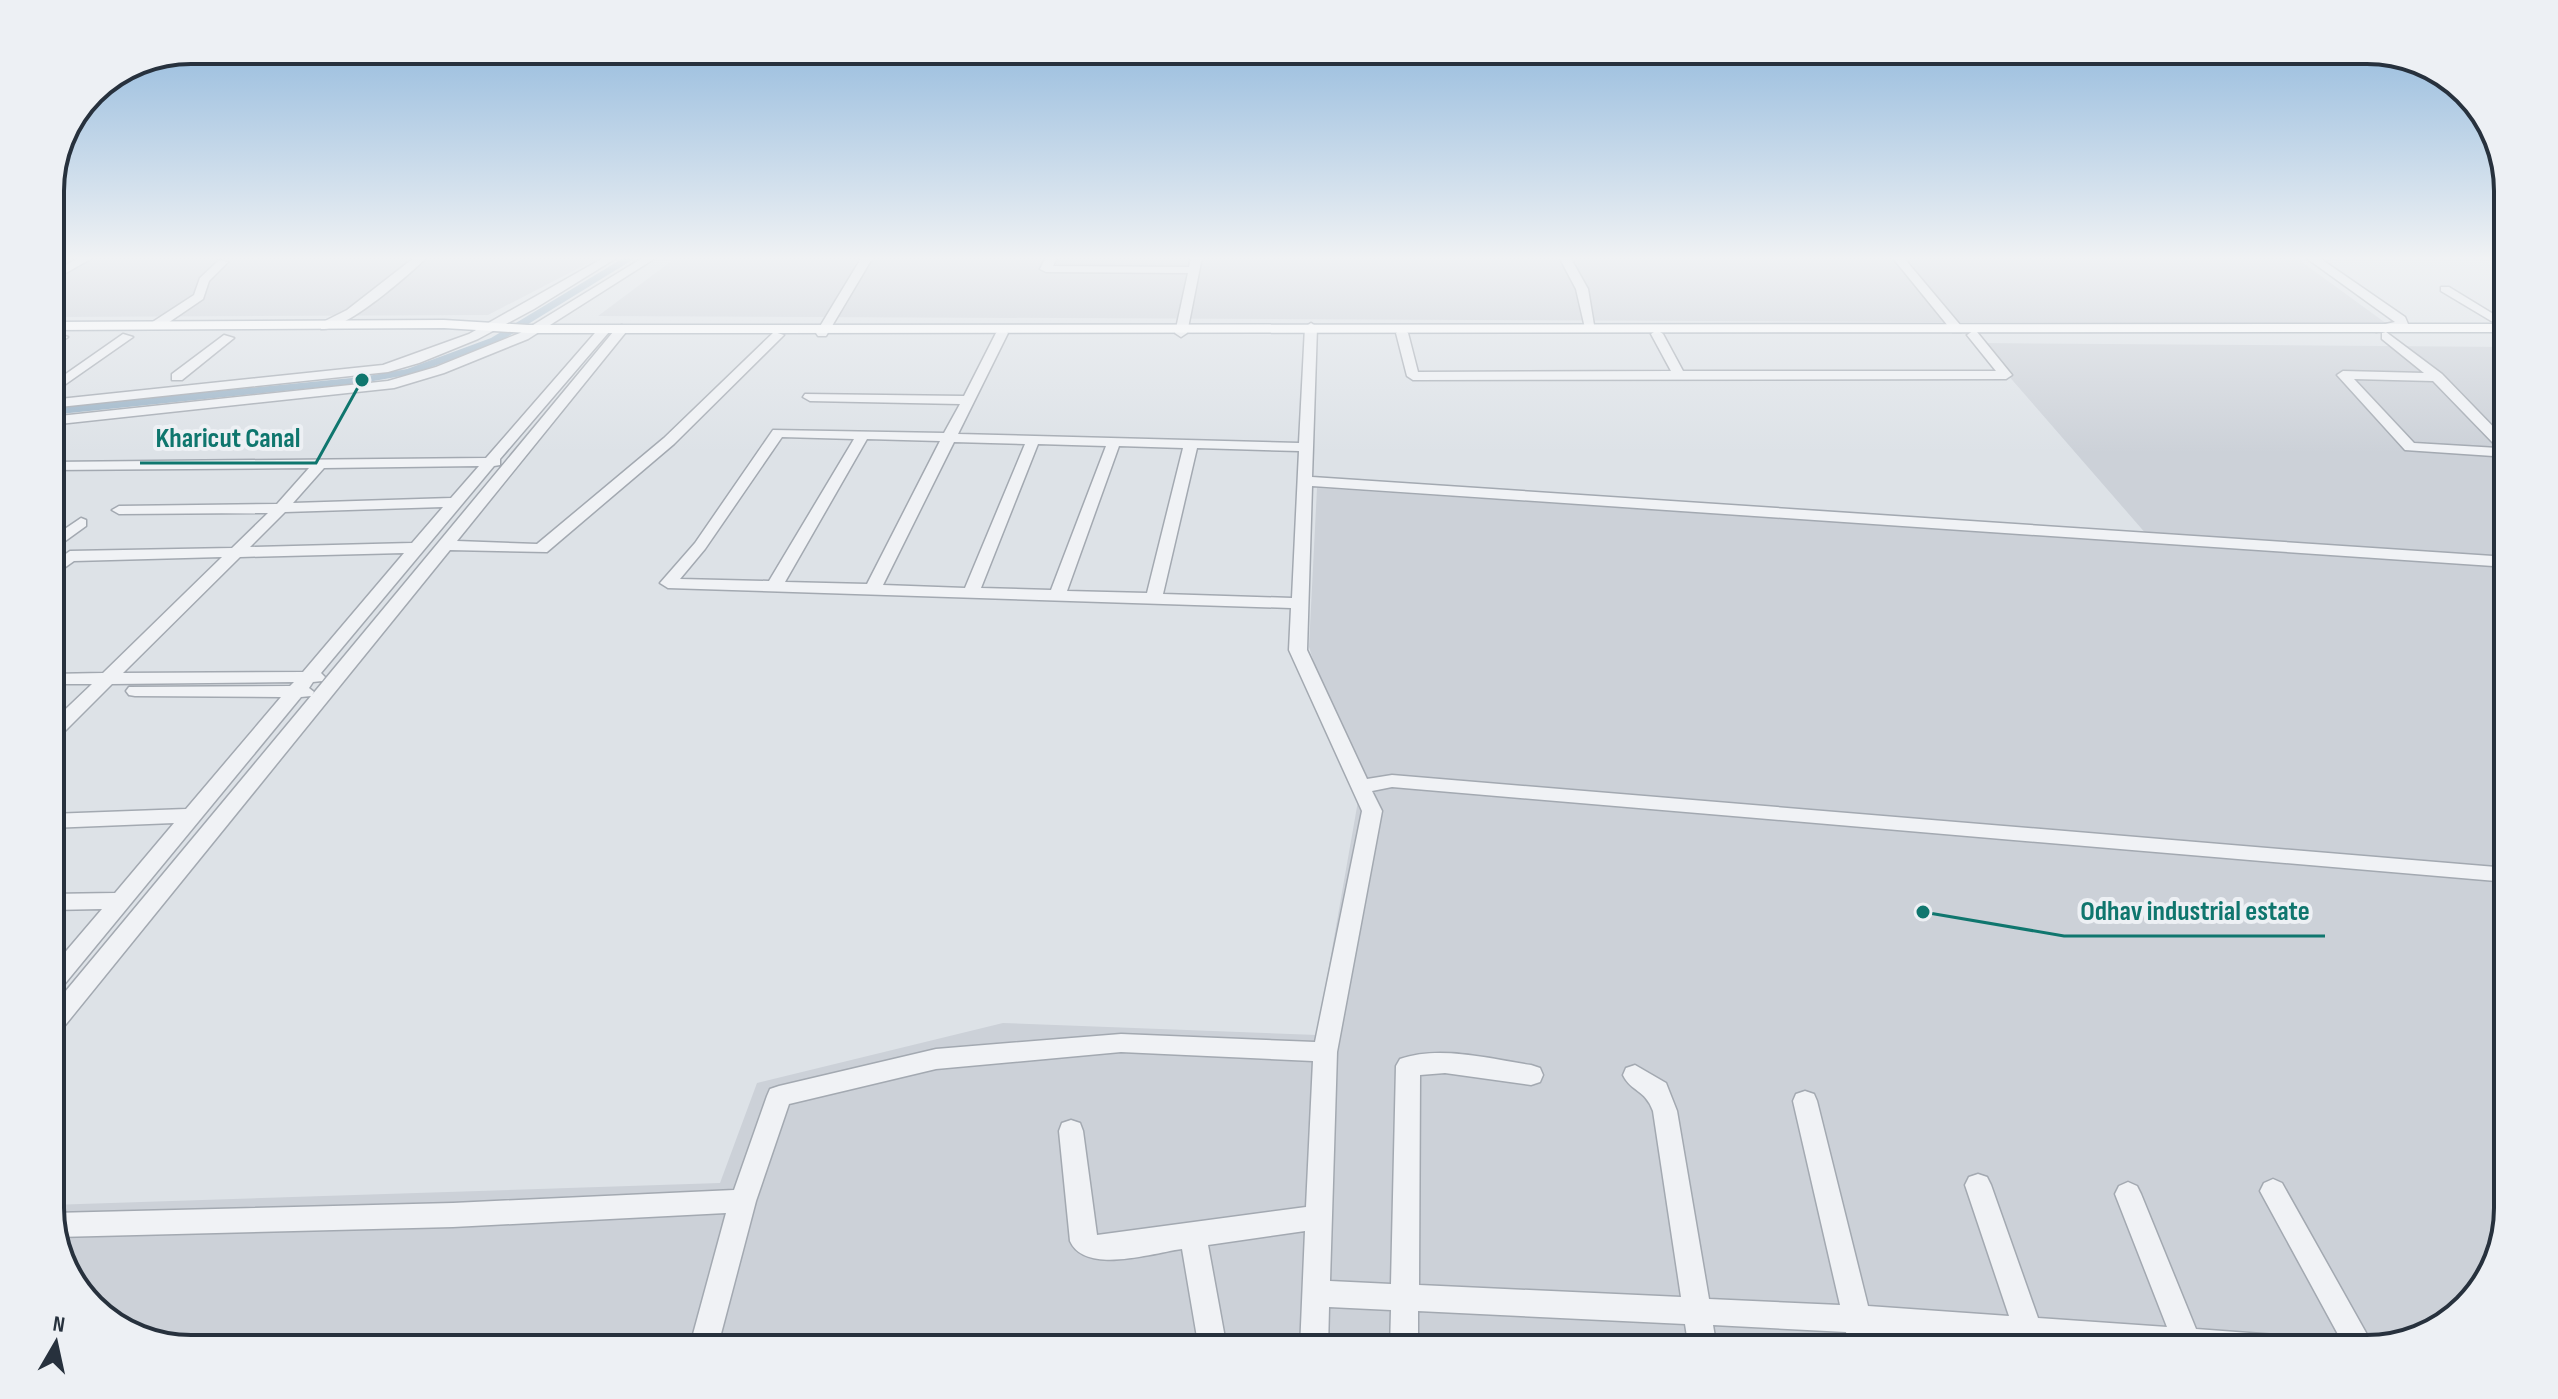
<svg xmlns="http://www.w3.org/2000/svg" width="2558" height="1399" viewBox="0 0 2558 1399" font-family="'Sofia Sans Condensed',sans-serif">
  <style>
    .built { fill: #ccd1d8 }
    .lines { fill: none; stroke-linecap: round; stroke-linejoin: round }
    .canal { fill: #99b2c6; fill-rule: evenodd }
    .minor-casing { stroke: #a3a9b1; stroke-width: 3 }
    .major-casing { stroke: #9da7b2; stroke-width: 3 }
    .minor { fill: #f0f2f5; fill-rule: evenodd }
    .major { fill: #fff; fill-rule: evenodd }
    .rim { fill: none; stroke: #27313d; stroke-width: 4 }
    .leader { fill: none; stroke: #0f766e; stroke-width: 3 }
    .callout-dot { fill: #0f766e; stroke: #edf0f4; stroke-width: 3 }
    .callout-label { font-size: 28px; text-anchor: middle; font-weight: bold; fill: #0f766e; stroke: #edf0f4; stroke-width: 8; stroke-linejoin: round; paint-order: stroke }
  </style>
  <rect width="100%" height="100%" fill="#dde2e7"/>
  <path class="built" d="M 50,257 L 600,257 L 488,315 L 50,317 Z
    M 677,257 L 2295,257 L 2387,324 L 598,316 Z
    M 1980,343 L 2508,347 L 2508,1208 L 2493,1271 L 2445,1325 L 2367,1349 L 191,1349 L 128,1334 L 74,1287 L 50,1218 L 50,1205 L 720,1183 L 757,1083 L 1003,1023 L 1317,1035 L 1358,801 L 1309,647 L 1317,488 L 2154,543 Z"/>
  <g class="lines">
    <path class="canal" d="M 625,257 L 637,257 L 499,342 L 413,374 L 362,383 L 50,415 L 50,407 L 362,377 L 407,369 L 491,338 Z"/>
    <g class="minor-casing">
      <path id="minor" d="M 80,257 L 94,257 L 50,282 L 50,274 Z
        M 415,257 L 427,257 C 409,275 345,331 321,329 L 321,323 L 347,310 Z
        M 605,257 L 618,257 L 534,309 L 478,339 L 419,363 L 388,372 L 50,408 L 50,400 L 383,365 L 469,334 Z
        M 644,257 L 657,257 L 528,339 L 444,373 L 394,388 L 50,425 L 50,417 L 388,381 L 436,367 L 520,333 Z
        M 862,257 L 873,257 L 826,336 L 818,336 L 816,333 Z
        M 1046,257 L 1057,257 L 1053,266 L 1189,267 L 1191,257 L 1202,257 L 1187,333 L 1181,337 L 1175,333 L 1188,273 L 1046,272 L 1040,269 Z
        M 1559,257 L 1570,257 L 1588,289 L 1595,331 L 1585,328 L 1576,289 Z
        M 1892,257 L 1903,257 L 1961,326 L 1961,332 L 1953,332 Z
        M 2305,257 L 2318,257 L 2405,317 L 2408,324 L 2376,332 L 2376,326 L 2395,322 Z
        M 219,260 L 228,262 L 209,281 L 203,299 L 159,329 L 151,329 L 151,323 L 194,295 L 200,278 Z
        M 2441,287 L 2449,287 L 2508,323 L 2508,331 L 2441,291 Z
        M 1311,323 L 1317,327 L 1312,477 L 2508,557 L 2508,567 L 1312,486 L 1307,650 L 1367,779 L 1392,775 L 2508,868 L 2508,882 L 1392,787 L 1372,791 L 1382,811 L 1337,1052 L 1330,1281 L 1391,1284 L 1396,1066 L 1400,1059 C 1440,1045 1490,1059 1531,1065 L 1540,1068 L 1543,1075 L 1540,1082 L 1531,1085 L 1445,1073 L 1420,1075 L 1419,1285 L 1681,1297 L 1653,1111 C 1645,1089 1631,1092 1623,1075 L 1626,1068 L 1635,1065 L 1666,1083 L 1677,1111 L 1709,1299 L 1840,1305 L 1793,1101 L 1796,1094 L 1805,1091 L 1814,1094 L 1817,1101 L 1868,1306 L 2009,1316 L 1965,1185 L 1969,1177 L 1978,1174 L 1987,1177 L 1991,1185 L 2038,1318 L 2167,1327 L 2115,1194 L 2119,1186 L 2128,1182 L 2137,1186 L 2141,1194 L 2196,1329 L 2276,1335 L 2286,1339 L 2290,1349 L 2085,1349 L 2047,1346 L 2048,1349 L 2020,1349 L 2018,1344 L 1875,1334 L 1879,1349 L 1851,1349 L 1846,1332 L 1713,1325 L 1717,1349 L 1689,1349 L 1685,1324 L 1418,1311 L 1418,1349 L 1390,1349 L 1391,1310 L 1329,1307 L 1328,1349 L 1300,1349 L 1305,1231 L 1208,1245 L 1227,1349 L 1199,1349 L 1182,1249 C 1152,1253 1085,1275 1070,1241 L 1059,1131 L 1062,1123 L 1071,1120 L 1080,1123 L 1083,1131 L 1097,1235 L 1306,1207 L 1313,1061 L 1121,1052 L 936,1069 L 789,1104 L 756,1201 L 717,1349 L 689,1349 L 726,1213 L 453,1227 L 57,1237 L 50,1218 L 53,1213 L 453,1203 L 734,1190 L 767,1096 L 770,1089 L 779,1086 L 936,1049 L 1121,1034 L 1315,1042 L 1362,811 L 1289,650 L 1291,608 L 668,588 L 660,583 L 695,543 L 773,430 L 944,433 L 960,404 L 810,401 L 803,397 L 805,394 L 964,396 L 996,333 L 1002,329 L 1008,333 L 958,434 L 1299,443 L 1305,327 ZM 782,437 L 854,439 L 769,581 L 680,579 L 705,549 ZM 867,439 L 940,441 L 867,584 L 785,582 ZM 954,442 L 1025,444 L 965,588 L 883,585 ZM 1038,444 L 1106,446 L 1051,590 L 981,588 ZM 1119,446 L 1183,448 L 1147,593 L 1067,591 ZM 1197,448 L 1299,451 L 1292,598 L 1163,594 Z
        M 622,325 L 628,329 L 626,332 L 457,541 L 537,544 L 664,438 L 774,332 L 784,335 L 674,444 L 547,552 L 450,550 L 58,1034 L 50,1036 L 50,1010 L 311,696 L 301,697 L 58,992 L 50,995 L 50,970 L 102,909 L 50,910 L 50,894 L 115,893 L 174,823 L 50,828 L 50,814 L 186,809 L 281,697 L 135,696 L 129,695 L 126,691 L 129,687 L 290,686 L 294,682 L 112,684 L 57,739 L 50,741 L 50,724 L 92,684 L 50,684 L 50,674 L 103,673 L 222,557 L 74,561 L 50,578 L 50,565 L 70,551 L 232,548 L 268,513 L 119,514 L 112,510 L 119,506 L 277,504 L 309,468 L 50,470 L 50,462 L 486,458 L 601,326 L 609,326 L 609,332 L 500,459 L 500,465 L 494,466 L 321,673 L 325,677 L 322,681 L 313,682 L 309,688 L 314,692 L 312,695 L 618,326 ZM 479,466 L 451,498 L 293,503 L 324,468 ZM 443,507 L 412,543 L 250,547 L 285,512 ZM 404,553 L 303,672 L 123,673 L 240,557 Z
        M 1402,329 L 1408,333 L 1418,372 L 1671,371 L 1651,334 L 1657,330 L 1663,334 L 1683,371 L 1996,371 L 1967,335 L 1973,331 L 1977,332 L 2012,375 L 2006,379 L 1413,380 L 1407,376 L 1396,333 Z
        M 2386,332 L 2442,374 L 2508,442 L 2508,457 L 2405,450 L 2337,375 L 2343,371 L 2424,373 L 2382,339 L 2382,333 ZM 2354,379 L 2433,381 L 2498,448 L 2414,443 Z
        M 58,334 L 68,337 L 50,349 L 50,339 Z
        M 123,334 L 133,337 L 50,395 L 50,385 Z
        M 224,335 L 234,338 L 182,380 L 172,380 L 172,374 Z
        M 81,518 L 86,520 L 86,526 L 50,552 L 50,539 Z
        M 2273,1179 L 2282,1183 L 2374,1347 L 2346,1349 L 2260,1191 L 2264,1183 Z"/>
    </g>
    <g class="major-casing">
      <path id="major" d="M 444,320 L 528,325 L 2508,324 L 2508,332 L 528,333 L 444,328 L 50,330 L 50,322 Z"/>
    </g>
    <use href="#minor" class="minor"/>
    <use href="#major" class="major"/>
  </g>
  <linearGradient id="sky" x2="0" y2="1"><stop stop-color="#88b3da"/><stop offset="0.57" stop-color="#f0f2f4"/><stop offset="1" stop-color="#f0f2f4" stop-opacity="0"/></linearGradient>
  <rect width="2558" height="453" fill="url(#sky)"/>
  <path d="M0 0H2558V1399H0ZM191 64H2367A127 127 0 0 1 2494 191V1208A127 127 0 0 1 2367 1335H191A127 127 0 0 1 64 1208V191A127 127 0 0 1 191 64Z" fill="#edf0f4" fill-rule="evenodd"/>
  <path class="rim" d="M191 64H2367A127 127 0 0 1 2494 191V1208A127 127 0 0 1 2367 1335H191A127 127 0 0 1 64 1208V191A127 127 0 0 1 191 64Z"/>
  <path class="leader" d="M362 380L316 463H140M1923 912L2064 936H2325"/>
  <g class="callout-dot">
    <circle cx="362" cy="380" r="8"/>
    <circle cx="1923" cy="912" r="8"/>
  </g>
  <g class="callout-label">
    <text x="228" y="447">Kharicut Canal</text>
    <text x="2195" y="920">Odhav industrial estate</text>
  </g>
  <g transform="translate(56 1343) rotate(9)" stroke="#edf0f4" stroke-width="6" paint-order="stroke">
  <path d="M0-6L14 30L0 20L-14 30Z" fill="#27313d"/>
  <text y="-12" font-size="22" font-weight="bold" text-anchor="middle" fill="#27313d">N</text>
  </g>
</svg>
